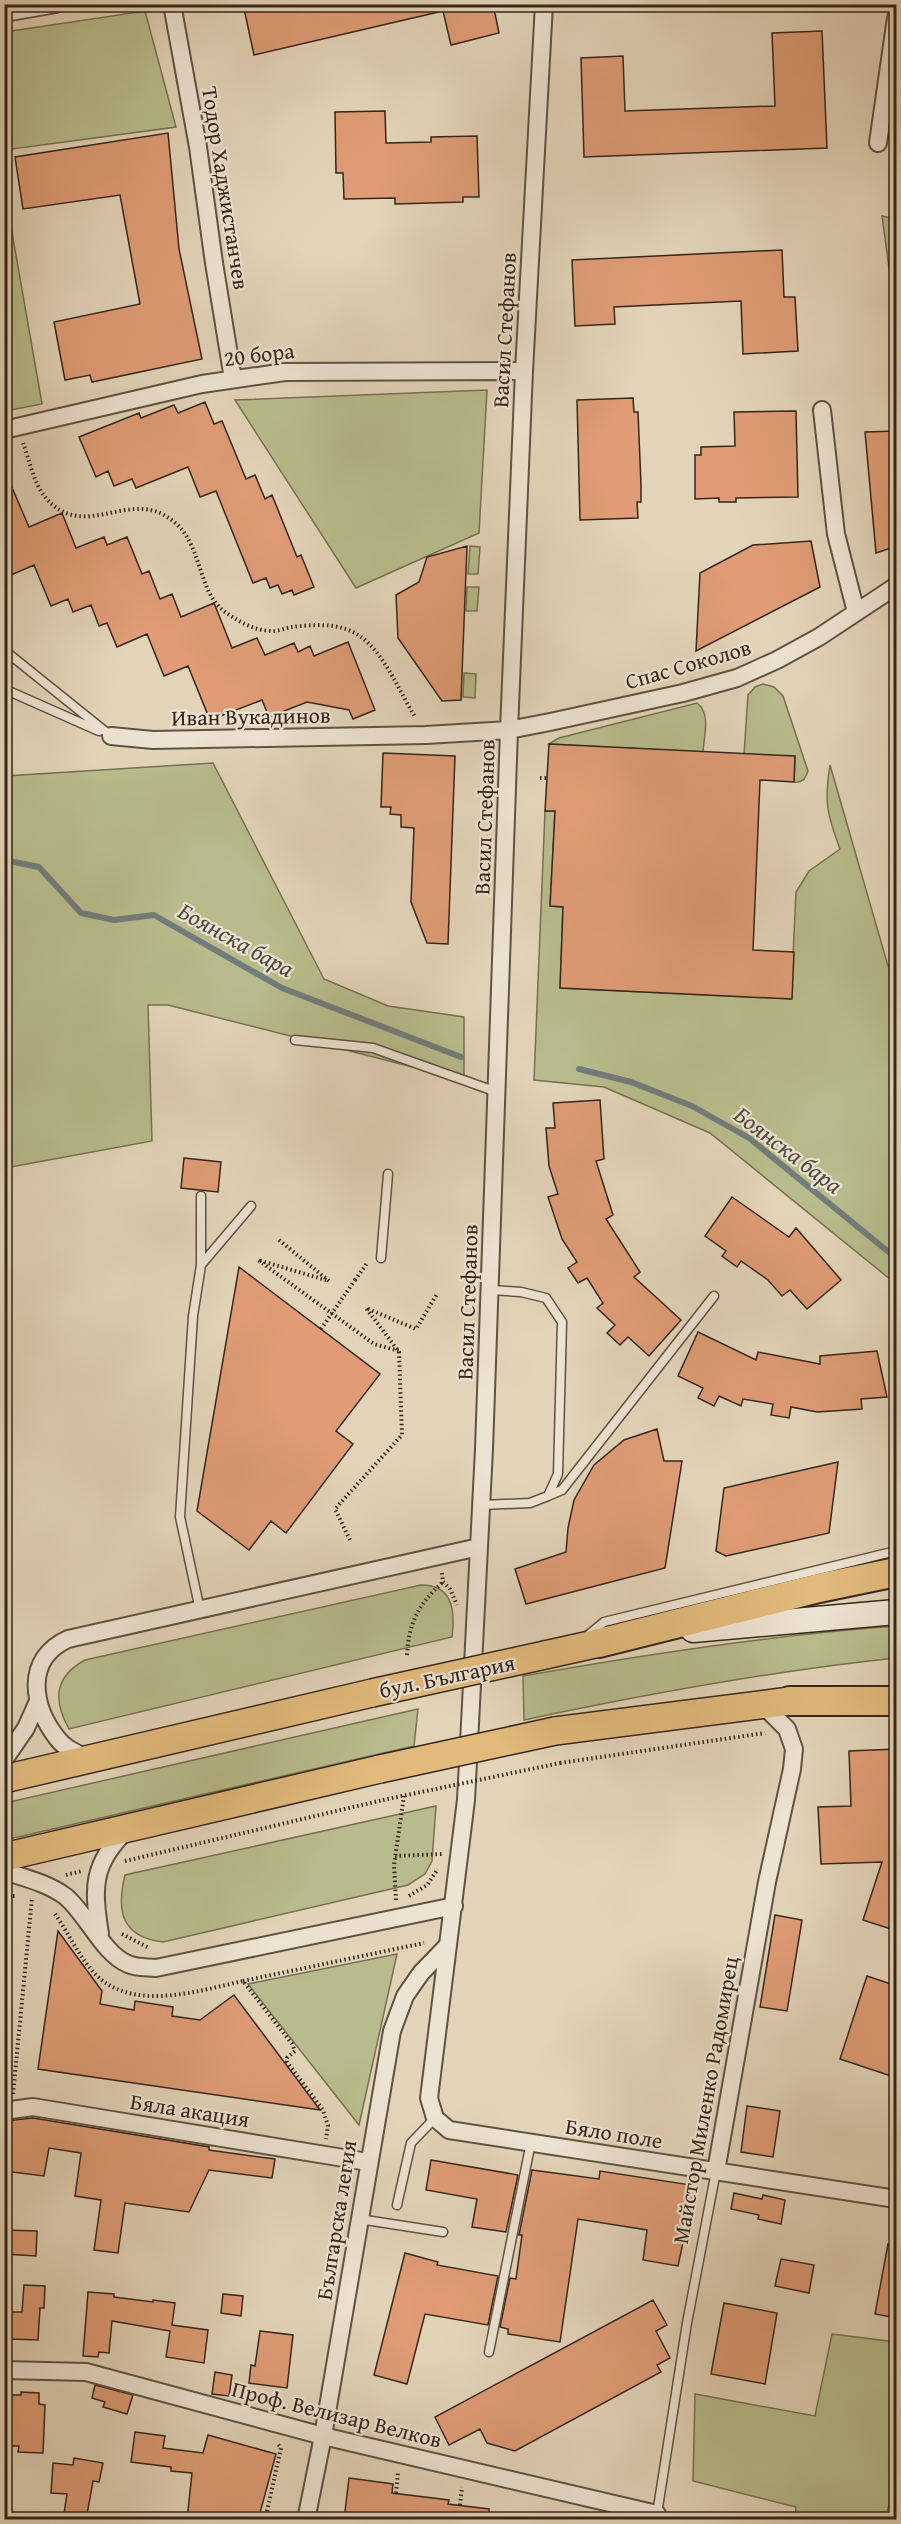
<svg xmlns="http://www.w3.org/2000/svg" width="901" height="2524" viewBox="0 0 901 2524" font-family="'Gentium Book Plus',serif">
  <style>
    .green { fill: #b8bc8c; stroke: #767153; stroke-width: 1.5 }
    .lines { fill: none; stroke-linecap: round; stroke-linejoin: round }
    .stream { stroke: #727c7b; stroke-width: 6 }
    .building { fill: #df9c76; stroke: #35261a; stroke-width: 1.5 }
    .service-casing { stroke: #605242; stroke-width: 11 }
    .minor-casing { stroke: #605242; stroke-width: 20 }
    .secondary-casing { stroke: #35261a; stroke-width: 27 }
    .primary-casing { stroke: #35261a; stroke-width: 30 }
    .trunk-casing { stroke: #35261a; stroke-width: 32 }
    .path { stroke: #35261a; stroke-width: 4; stroke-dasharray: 1.5 3; stroke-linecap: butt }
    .service { stroke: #ede3d2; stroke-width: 8 }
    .minor { stroke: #ede3d2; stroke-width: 16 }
    .secondary { stroke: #ede3d2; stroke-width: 24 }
    .primary { stroke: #e2ba7c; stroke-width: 27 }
    .trunk { stroke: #e2ba7c; stroke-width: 28 }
    .primary-bridge-casing { stroke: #35261a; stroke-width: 30; stroke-linecap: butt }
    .path-bridge { stroke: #35261a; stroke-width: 4; stroke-dasharray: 1.5 3; stroke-linecap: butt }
    .primary-bridge { stroke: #e2ba7c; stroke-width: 27 }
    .labels { text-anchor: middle; stroke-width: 4.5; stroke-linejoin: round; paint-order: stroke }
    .street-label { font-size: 22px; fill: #35261a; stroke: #ede3d2 }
    .water-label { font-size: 24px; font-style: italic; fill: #4e4a42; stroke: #ede3d2 }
  </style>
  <rect width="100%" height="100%" fill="#e3d4b9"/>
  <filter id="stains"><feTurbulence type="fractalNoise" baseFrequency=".00333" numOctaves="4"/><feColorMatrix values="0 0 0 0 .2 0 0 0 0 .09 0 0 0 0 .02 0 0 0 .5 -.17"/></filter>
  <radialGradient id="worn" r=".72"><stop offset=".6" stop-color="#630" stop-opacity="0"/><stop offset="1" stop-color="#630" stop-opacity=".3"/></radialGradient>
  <path class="green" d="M 145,11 L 176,127 L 5,150 L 5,32 Z
    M 5,192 L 42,404 L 5,411 L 4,411 Z
    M 882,216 L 896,219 L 896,305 L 894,305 Z
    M 487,390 L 479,533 L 356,588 L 235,400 Z
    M 470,546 L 480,547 L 478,574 L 468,574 Z
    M 467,587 L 479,587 L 477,611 L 466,611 Z
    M 464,673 L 476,674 L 475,698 L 463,697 Z
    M 763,684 L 774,687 L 783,696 L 808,771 C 805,779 803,783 794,782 L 795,757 L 744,754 L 748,695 L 755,687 Z
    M 697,703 C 711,713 704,736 703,752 L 549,744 L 559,738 Z
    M 213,763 L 324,979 L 388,1006 L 464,1017 L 464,1080 L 168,1005 L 148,1005 L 152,1141 L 5,1168 L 5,776 Z
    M 830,765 L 888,966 L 896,962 L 896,1284 L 710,1133 L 604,1087 L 534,1080 L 545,811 L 555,811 L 550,906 L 563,907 L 560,988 L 791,999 L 796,892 L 809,871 L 840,849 C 827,814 824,802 830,765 Z
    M 421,1585 C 454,1585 455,1612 452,1637 L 69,1729 C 53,1700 54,1677 85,1660 Z
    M 896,1626 L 896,1658 C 771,1671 647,1694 524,1720 L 523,1676 C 647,1654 771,1635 896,1626 Z
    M 418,1709 L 414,1746 L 5,1840 L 5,1803 Z
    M 436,1806 L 432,1861 L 425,1874 L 408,1885 L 163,1942 C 122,1937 116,1912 125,1875 Z
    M 397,1954 L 359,2125 L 248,1984 Z
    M 832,2334 L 896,2342 L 896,2480 L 885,2519 L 795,2519 L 796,2507 L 693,2481 L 695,2394 L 815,2416 Z"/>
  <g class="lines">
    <path class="stream" d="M 4,860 L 39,867 L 81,913 L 114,920 L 154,915 L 282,988 L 461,1057
      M 579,1069 L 631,1082 L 692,1106 L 749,1138 L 896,1258"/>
  </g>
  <path class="building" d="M 243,4 L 493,4 L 499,33 L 451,45 L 443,11 L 254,55 Z
    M 822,31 L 827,148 L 584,157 L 581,58 L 623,56 L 625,111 L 775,106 L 772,33 Z
    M 385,111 L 386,143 L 431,142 L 431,137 L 477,136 L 479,197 L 463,197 L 463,202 L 395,204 L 395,198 L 344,199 L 343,173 L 336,173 L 335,112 Z
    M 168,133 L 179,249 L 202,359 L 92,382 L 90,375 L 65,380 L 54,322 L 140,304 L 120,195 L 23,209 L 15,157 Z
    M 782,250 L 784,297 L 795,297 L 798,351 L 743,354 L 741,301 L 614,307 L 615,324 L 575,326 L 572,260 Z
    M 633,398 L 634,412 L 638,412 L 641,485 L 641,502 L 637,502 L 638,518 L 580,520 L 577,400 Z
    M 205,402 L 214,424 L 222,421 L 246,479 L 255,475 L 265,499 L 272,495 L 297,557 L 301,555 L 314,587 L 294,595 L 292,590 L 282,594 L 278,585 L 270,588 L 266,578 L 253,583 L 216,491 L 200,497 L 188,467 L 136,488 L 132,479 L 114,486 L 108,471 L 96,477 L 79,437 L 139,413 L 141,418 L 174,405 L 178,413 Z
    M 796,411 L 798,497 L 736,498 L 736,502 L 719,502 L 719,498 L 695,499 L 695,455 L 701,455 L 701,447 L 735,446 L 734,412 Z
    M 897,431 L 897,546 L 876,553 L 865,432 Z
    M 4,469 L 29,527 L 62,513 L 76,548 L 104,537 L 107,545 L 127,537 L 142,574 L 149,571 L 160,599 L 172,594 L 181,617 L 214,603 L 232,648 L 257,638 L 265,655 L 294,643 L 298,652 L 310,646 L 314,656 L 348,642 L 375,710 L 353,719 L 349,710 L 307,702 L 269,717 L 262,700 L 210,720 L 188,666 L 164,676 L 147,634 L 117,647 L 107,623 L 99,626 L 91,605 L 73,612 L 68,599 L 51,606 L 34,565 L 11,575 L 4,559 Z
    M 811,541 L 820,587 L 696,651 L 700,573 L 753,545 Z
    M 467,546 L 461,700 L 442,701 L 398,638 L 396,595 L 419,582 L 427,557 Z
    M 549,744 L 795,756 L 794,782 L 760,780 L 753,950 L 794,952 L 792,999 L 560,988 L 563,907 L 550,906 L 555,811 L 545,811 Z
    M 383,753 L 455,756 L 448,944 L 427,943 L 411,902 L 414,828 L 401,827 L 401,815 L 390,814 L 391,807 L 381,807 Z
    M 600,1100 L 604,1159 L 596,1161 L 613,1215 L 606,1219 L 640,1272 L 634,1277 L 681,1320 L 649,1356 L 628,1337 L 620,1345 L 607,1333 L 615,1325 L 597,1308 L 603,1303 L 587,1278 L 578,1283 L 568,1268 L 577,1262 L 562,1239 L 548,1197 L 558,1194 L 549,1166 L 546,1128 L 555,1128 L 553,1103 Z
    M 184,1158 L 221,1162 L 218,1192 L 181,1188 Z
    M 732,1197 L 789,1237 L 796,1228 L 841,1280 L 807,1309 L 790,1290 L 782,1296 L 768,1280 L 741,1261 L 737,1267 L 722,1256 L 726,1251 L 705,1236 Z
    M 239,1267 L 380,1374 L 336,1431 L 353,1444 L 286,1533 L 271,1521 L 249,1550 L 197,1511 Z
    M 698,1332 L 756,1360 L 758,1352 L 820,1364 L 820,1356 L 877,1351 L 887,1397 L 861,1399 L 862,1409 L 817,1412 L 791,1407 L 789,1418 L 771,1415 L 773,1404 L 743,1399 L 741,1406 L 719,1396 L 714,1406 L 698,1398 L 703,1388 L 678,1376 Z
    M 657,1429 L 664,1461 L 682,1461 L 665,1568 L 526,1604 L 515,1569 L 566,1552 L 568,1528 L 574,1500 L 594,1465 L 624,1440 Z
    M 838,1462 L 829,1533 L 726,1556 L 716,1551 L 724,1488 Z
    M 897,1749 L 897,1931 L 863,1920 L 882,1862 L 821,1864 L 818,1807 L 851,1806 L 849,1751 Z
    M 775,1915 L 802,1920 L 787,2011 L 760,2007 Z
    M 58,1931 L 102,1991 L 100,2004 L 134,2010 L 135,2001 L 173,2007 L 172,2016 L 200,2020 L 234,1995 L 320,2110 L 38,2069 Z
    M 867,1976 L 897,1986 L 897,2078 L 840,2059 Z
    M 747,2106 L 780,2111 L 773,2157 L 741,2152 Z
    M 33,2118 L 209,2147 L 209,2150 L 275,2159 L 272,2178 L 209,2170 L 189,2212 L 125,2203 L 118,2253 L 94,2250 L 101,2200 L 75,2196 L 81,2153 L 49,2148 L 44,2176 L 4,2171 L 4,2128 L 8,2123 L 14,2120 Z
    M 431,2160 L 518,2175 L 506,2232 L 472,2227 L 477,2199 L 426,2190 Z
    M 532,2170 L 599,2179 L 600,2171 L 691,2185 L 690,2190 L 696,2191 L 693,2211 L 690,2210 L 678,2266 L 643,2260 L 647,2230 L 578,2219 L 560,2342 L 508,2334 L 508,2329 L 500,2327 L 510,2278 L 516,2279 L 522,2235 L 519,2235 Z
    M 734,2193 L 762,2199 L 763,2195 L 785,2200 L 781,2224 L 758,2219 L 759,2215 L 731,2209 Z
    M 4,2230 L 37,2231 L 36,2256 L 4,2254 Z
    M 888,2244 L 897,2245 L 897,2318 L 875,2314 Z
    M 405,2253 L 438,2262 L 437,2265 L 498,2276 L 488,2325 L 425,2314 L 407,2384 L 374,2375 Z
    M 781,2259 L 814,2265 L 809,2293 L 775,2286 Z
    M 24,2285 L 45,2286 L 44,2308 L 40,2308 L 38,2340 L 10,2339 L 11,2312 L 22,2312 Z
    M 88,2292 L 114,2294 L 114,2297 L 153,2302 L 153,2300 L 175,2303 L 172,2325 L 208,2330 L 204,2363 L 166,2357 L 170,2331 L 112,2321 L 109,2353 L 99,2352 L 98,2357 L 83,2356 Z
    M 223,2294 L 243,2296 L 241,2316 L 221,2313 Z
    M 653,2300 L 667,2325 L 656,2331 L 670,2358 L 657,2365 L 661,2372 L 515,2451 L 487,2443 L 480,2429 L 449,2445 L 435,2417 Z
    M 724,2303 L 777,2313 L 765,2384 L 711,2374 Z
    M 260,2331 L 293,2335 L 287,2388 L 249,2383 L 251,2365 L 255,2366 Z
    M 215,2372 L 232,2375 L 229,2396 L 212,2394 Z
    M 95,2385 L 133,2395 L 127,2414 L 103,2407 L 105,2402 L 92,2398 Z
    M 21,2392 L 39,2393 L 39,2404 L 45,2405 L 43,2453 L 18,2452 L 19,2446 L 8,2446 L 8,2439 L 4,2439 L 4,2402 L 8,2402 L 8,2395 L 21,2395 Z
    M 135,2432 L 165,2436 L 163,2448 L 203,2453 L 208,2435 L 276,2454 L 258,2520 L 187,2520 L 192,2473 L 171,2471 L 171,2467 L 131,2462 Z
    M 74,2458 L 103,2463 L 99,2482 L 93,2481 L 86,2520 L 63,2520 L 67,2494 L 51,2493 L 53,2463 L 73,2465 Z
    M 349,2478 L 393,2484 L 392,2493 L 449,2500 L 448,2504 L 489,2509 L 489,2520 L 344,2520 Z"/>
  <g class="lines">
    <g class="service-casing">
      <path id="service" d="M 4,650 L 111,736
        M 4,689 L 99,731
        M 295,1040 L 373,1048 L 497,1092
        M 201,1196 L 201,1265
        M 381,1258 L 388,1174
        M 548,1496 L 562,1490 L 714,1296
        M 482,1505 L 530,1503 L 548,1496 L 558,1474 L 562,1322 L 546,1298 L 521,1292 L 491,1290
        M 200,1610 L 180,1517 L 193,1316 L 201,1265 L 251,1206
        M 587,1636 L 604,1622 L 896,1551
        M 397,2205 L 411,2143 L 435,2118
        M 359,2219 L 443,2232
        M 489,2352 L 531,2142
        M 657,2514 L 687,2323 L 716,2171"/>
    </g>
    <g class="minor-casing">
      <path id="minor" d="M 172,4 L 198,147 L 214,263 L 233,379
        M 544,4 L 524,371 L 509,730 L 484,1449 L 471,1704 L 466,1800 L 429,2098 L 435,2118 L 449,2130 L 896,2199
        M 4,13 L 56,4
        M 878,143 L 896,18
        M 822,410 L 836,534 L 856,612
        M 4,430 L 202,384 L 285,372 L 524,371
        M 111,736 L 153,740 L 426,735 L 509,730 L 550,722 L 683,693 L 737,678 L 777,660 L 819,637 L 896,586
        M 88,1759 C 77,1753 65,1749 57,1738 C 32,1706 24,1659 68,1639 L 479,1547
        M 4,1760 L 26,1728 L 38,1701
        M 4,1871 C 25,1878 47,1883 65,1896 C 87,1914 103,1954 128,1964 C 136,1968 147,1967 156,1968 L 454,1906
        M 100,1934 C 93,1889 91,1864 127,1830
        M 4,2113 L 11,2110 L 33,2107 L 368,2162
        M 716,2171 L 767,1882 L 792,1769 L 794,1749 L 787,1729 L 763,1705
        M 4,2370 L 86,2372 L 323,2436 L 657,2514
        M 306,2520 L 323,2436 L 392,2031 L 405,1996 L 421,1973 L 448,1945"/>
    </g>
    <g class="secondary-casing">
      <path id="secondary" d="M 693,1630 L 896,1612"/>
    </g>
    <g class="primary-casing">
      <path id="primary" d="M 545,1655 L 599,1643
        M 555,1731 L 790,1701
        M 4,1779 L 372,1693
        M 4,1857 L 380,1769"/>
    </g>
    <g class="trunk-casing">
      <path id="trunk" d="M 599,1643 L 819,1588 L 896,1572
        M 790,1701 L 896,1701"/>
    </g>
    <path class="path" d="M 23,443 C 29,459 34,484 45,497 C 82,541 124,493 164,515 C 205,537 194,589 225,612 C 238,621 253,630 270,631 C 277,632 285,628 292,627 C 317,624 346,622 366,641 C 387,660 400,692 415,717
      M 540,778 L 547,778
      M 279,1240 L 329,1281 L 258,1260 L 374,1344 L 399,1351
      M 355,1280 L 368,1262
      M 350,1540 L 335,1509 L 402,1435 L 399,1352 L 366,1308 L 416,1329 L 437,1294
      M 442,1573 L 443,1582 L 450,1589 L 457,1605
      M 407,1655 C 409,1622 418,1605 443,1582
      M 560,1763 L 765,1733
      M 395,1856 L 443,1854
      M 125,1861 L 383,1800
      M 66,1875 L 82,1871
      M 4,1896 L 17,1896
      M 409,1896 L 427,1885 L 438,1869
      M 396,1900 L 394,1865 L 404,1796
      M 55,1914 C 69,1934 79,1957 96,1975 C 134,2012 198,1991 243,1981 L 292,2044 L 295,2051 L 287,2058 L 287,2062 L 323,2110 L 328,2126 L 326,2139
      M 122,1934 L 149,1948
      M 243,1981 L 424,1943
      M 13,2094 L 32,1898
      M 396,2493 L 398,2472
      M 460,2505 L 462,2487
      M 265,2520 L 281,2448 L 277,2443
      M 834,2520 L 870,2513"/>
    <use href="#service" class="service"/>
    <use href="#minor" class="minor"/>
    <use href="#secondary" class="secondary"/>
    <use href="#primary" class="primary"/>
    <use href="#trunk" class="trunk"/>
    <g class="primary-bridge-casing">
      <path id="primary-bridge" d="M 372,1693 L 545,1655
        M 380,1769 L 555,1731"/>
    </g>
    <path class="path-bridge" d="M 321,1329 L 355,1280
      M 383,1800 L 560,1763"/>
    <use href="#primary-bridge" class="primary-bridge"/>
  </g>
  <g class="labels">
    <g class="street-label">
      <text transform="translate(226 188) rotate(81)" y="8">Тодор Хаджистанчев</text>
      <text transform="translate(504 330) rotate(-87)" y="8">Васил Стефанов</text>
      <text transform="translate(259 354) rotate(-7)" y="8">20 бора</text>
      <text transform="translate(688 664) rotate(-16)" y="8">Спас Соколов</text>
      <text transform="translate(251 716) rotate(-1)" y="8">Иван Вукадинов</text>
      <text transform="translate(484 817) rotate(-88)" y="8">Васил Стефанов</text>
      <text transform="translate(467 1302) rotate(-88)" y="8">Васил Стефанов</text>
      <text transform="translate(447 1676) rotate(-12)" y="8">бул. България</text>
      <text transform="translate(705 2100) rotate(-80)" y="8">Майстор Миленко Радомирец</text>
      <text transform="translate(190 2110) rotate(9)" y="8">Бяла акация</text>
      <text transform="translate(614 2133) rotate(9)" y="8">Бяло поле</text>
      <text transform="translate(336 2220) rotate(-81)" y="8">Българска легия</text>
      <text transform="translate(337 2414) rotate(14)" y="8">Проф. Велизар Велков</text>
    </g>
    <g class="water-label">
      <text transform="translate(236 940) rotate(29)" y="8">Боянска бара</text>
      <text transform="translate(788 1150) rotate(37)" y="8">Боянска бара</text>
    </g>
  </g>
  <rect width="901" height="2524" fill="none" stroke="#e3d4b9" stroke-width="24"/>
  <rect x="6" y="6" width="889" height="2512" fill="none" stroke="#35261a" stroke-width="3"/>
  <rect x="12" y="12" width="877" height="2500" fill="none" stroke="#35261a" stroke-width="1.5"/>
  <rect width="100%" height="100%" filter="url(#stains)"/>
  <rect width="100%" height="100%" fill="url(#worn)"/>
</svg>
